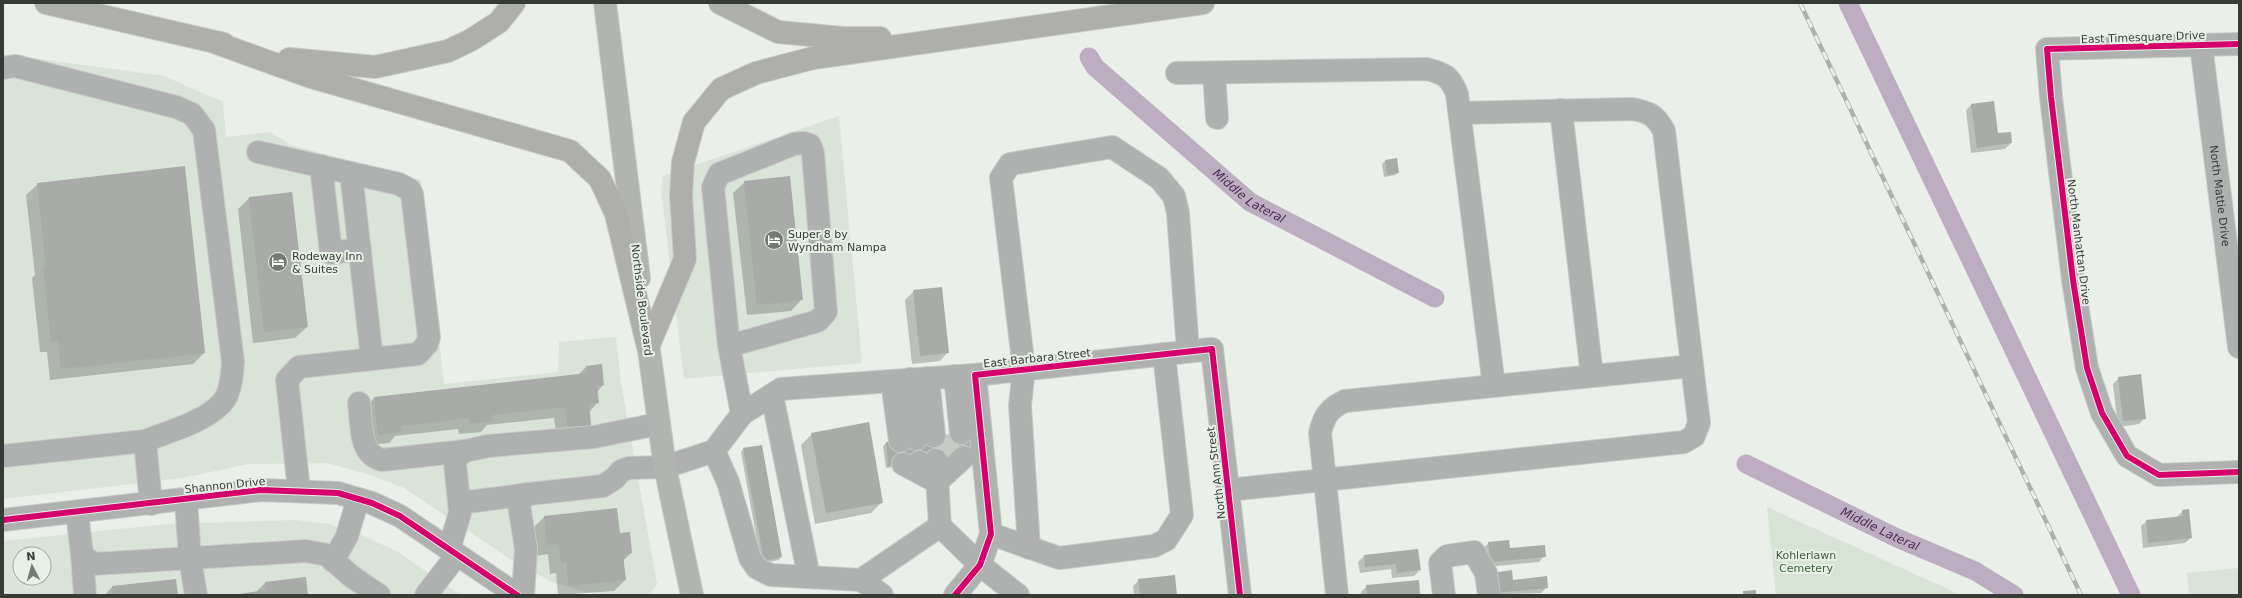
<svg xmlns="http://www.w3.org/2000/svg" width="2242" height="598" viewBox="0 0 2242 598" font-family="'DejaVu Sans',sans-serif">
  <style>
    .built { fill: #d9e3d8; fill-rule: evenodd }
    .green { fill: #d6e3d5 }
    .shadow { fill: #0003 }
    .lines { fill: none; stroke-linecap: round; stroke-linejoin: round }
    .canal { stroke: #bcadc0; stroke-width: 19 }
    .building { fill: #a8aba8 }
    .minor-tunnel { stroke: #c6cbc5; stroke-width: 22; stroke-dasharray: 22 11; stroke-linecap: butt }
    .minor-casing { stroke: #c7cac6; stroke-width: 24 }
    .major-casing { stroke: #c7cac6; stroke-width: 24 }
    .highway-casing { stroke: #c7cac6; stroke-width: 24 }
    .minor { stroke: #afb0b0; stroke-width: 22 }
    .major { stroke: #b2b4b2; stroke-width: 22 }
    .highway { stroke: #aeaead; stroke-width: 22 }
    .rail-casing { stroke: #aeb1af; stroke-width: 4.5 }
    .rail { stroke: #e8f1e7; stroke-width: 3; stroke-dasharray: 9; stroke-linecap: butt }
    .cycleway-casing { stroke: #e8f1e7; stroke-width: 8 }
    .cycleway { stroke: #d6006c; stroke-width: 6 }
    .labels { text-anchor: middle; stroke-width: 4; stroke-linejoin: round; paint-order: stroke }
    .street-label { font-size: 11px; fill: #373b37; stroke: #e8f1e7 }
    .poi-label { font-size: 11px; fill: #373b37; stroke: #e8f1e7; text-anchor: start }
    .park-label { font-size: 11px; fill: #396138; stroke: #e8f1e7 }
    .water-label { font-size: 12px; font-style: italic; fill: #4b2a53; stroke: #e8f1e7 }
  </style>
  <rect width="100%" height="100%" fill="#eaefe9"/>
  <path class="built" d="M 3,54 L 164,76 L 223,102 L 226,137 L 270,132 L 291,145 L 421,180 L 444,384 L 558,372 L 559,342 L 616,337 L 621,383 L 657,584 L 650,595 L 610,595 L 582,591 L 554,583 L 513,561 L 404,488 L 368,474 L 326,463 L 249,464 L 182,478 L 3,499 Z
    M 839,116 L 862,363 L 684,379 L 661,190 L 663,176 Z
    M 296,520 L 329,524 L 362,535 L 398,552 L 460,595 L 3,595 L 3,541 L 168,524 ZM 20,554 L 44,554 L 44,578 L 20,578 Z
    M 2239,568 L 2239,595 L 2189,594 L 2187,573 Z"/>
  <path class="green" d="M 1767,507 L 1961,595 L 1776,595 Z"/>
  <path class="shadow" d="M 1971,105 L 1997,134 L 2011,143 L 2005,149 L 1971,153 L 1966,110 Z
    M 1396,159 L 1398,172 L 1395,175 L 1384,177 L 1382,164 L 1385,161 Z
    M 745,182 L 802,299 L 791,311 L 747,315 L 733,193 Z
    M 38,184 L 204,353 L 193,364 L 50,380 L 47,352 L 40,352 L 32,278 L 35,275 L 26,195 Z
    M 292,193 L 307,327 L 295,338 L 253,343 L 238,209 L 249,198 Z
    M 914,291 L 948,352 L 940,361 L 912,364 L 905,300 Z
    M 586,367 L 603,385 L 597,392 L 598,402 L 558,448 L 554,418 L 487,425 L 481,432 L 459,434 L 458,429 L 395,436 L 389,443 L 367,445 L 363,410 L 374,398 L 578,375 Z
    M 2119,378 L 2145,418 L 2139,424 L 2118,427 L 2113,384 Z
    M 969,433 L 969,458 L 886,468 L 883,446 L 886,443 Z
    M 812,434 L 882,502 L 871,513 L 815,524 L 801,445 Z
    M 744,449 L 781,557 L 779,560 L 761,563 L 741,452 Z
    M 2183,511 L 2191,538 L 2185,543 L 2143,548 L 2141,526 L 2147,521 L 2177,517 Z
    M 544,517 L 619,534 L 631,553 L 623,561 L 625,580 L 614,591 L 558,595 L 556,573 L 550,574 L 548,554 L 536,556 L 533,528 Z
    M 1489,543 L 1509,549 L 1544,556 L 1539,562 L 1485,567 L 1483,548 Z
    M 1364,556 L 1420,570 L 1414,576 L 1392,578 L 1391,569 L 1360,573 L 1358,562 Z
    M 1139,580 L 1176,595 L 1134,595 L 1133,586 Z
    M 1513,581 L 1547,587 L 1541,593 L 1488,595 Z
    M 265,583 L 307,595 L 233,595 L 256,592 Z
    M 1367,586 L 1419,595 L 1361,595 L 1361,592 Z
    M 112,587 L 177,595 L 105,595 Z"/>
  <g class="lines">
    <g class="canal">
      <path d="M 1848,3 L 2131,595"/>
      <path id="s1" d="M 1089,57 L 1095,67 L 1250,202 L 1435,298"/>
      <path id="s2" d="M 1746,464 L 1897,538 L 1975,571 L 2014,595"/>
    </g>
  </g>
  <path class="building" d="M 1994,101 L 1998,133 L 2011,132 L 2012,143 L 1977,148 L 1971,104 Z
    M 1397,158 L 1399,173 L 1387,175 L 1385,160 Z
    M 185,166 L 205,353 L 61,369 L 58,341 L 51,342 L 43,266 L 46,266 L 37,183 Z
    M 790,176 L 803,300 L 757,305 L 744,181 Z
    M 292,192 L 308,327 L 264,332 L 249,197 Z
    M 942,287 L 949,353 L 920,356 L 913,290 Z
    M 602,364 L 604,385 L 597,386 L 599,403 L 589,404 L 592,435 L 569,438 L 565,407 L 492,415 L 493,421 L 470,424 L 469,418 L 400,426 L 401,432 L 378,435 L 374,397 L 587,373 L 586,366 Z
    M 2141,374 L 2146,419 L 2123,421 L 2118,377 Z
    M 869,422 L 883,503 L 826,513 L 811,433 Z
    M 970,432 L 973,455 L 888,466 L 886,442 Z
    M 762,445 L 782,557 L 764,561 L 743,448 Z
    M 617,508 L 620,533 L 630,532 L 632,553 L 623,555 L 626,580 L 569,586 L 566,562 L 561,563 L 559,544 L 547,545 L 544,516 Z
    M 2189,509 L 2192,538 L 2148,543 L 2146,520 L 2183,516 L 2182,510 Z
    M 1509,540 L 1510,548 L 1545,545 L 1546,557 L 1490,562 L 1488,542 Z
    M 1418,549 L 1421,570 L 1397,573 L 1396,564 L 1365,567 L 1364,555 Z
    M 1512,570 L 1513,580 L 1547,576 L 1548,588 L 1494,593 L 1492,573 Z
    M 1175,575 L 1177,595 L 1140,595 L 1138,579 Z
    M 306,577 L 308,595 L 233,595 L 266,590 L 265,582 Z
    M 176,579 L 178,595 L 113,595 L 112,586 Z
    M 1419,580 L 1420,595 L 1367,595 L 1366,585 Z
    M 1756,590 L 1756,595 L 1743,595 L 1743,591 Z"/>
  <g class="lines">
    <path class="minor-tunnel" d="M 947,435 L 950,458"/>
    <g class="minor-casing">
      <g id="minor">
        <path d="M 2239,44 L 2047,49 L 2051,97 L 2073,280 L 2087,368 L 2102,413 L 2127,456 L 2159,475 L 2239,472"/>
        <path id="s3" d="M 2201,45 L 2239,347"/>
        <path d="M 3,68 L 15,66 L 176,107 L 192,114 L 204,130 L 233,362 C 232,375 231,393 222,403 C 203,423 169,431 145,441 L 151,504"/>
        <path d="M 1177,73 L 1427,69 C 1445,74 1450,76 1457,94 L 1494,386"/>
        <path d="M 1214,73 L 1217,118"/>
        <path d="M 1561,110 L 1592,376"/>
        <path d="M 258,152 L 399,184 L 410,190 L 412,194 L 429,337 L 427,344 L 418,354 L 299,367 L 287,380 L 299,490"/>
        <path d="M 321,166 L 331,253 L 360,249"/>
        <path d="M 351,173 L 372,359"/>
        <path d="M 729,346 L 818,321 L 826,312 L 813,153 L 810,145 L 804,143 L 794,144 L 719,174 L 713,187 L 729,346 L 730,351 L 742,414"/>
        <path d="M 955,376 L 961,433"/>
        <path d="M 928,378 L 934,436"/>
        <path d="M 910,379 L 916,439"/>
        <path d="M 892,381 L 900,441"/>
        <path d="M 772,395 L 809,577"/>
        <path d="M 359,403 C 362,423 358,454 382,460 L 465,451"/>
        <path d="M 714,451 L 728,482 L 750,558 L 757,568 L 771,575 L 861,580 L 882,595"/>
        <path d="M 3,456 L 145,441"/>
        <path d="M 936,460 L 940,526 L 980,565 L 1018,595"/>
        <path d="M 903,464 L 937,482 L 919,462"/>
        <path d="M 937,482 L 964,457"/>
        <path d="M 1228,490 L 1684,442 L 1694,436 L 1699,423 L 1664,131 C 1656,116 1650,112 1632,109 L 1460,113"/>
        <path d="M 186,499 L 190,559 L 196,595"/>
        <path d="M 460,503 L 529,494"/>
        <path d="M 77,512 L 82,555 L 94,564 L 306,551 L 327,555 L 351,576 L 379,595"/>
        <path d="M 3,520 L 261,490 L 338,493 L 372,503 L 400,516 L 517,595"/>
        <path d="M 991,534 L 1059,558 L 1154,546 L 1166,540 L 1182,515 L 1164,354"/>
        <path d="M 1029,548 L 1020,405 L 1024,369 L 1001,178 L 1010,164 L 1112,147 L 1159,178 L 1174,196 L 1178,213 L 1188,351"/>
        <path d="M 449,549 L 460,513 L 455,463 L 457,457 L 465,451 L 488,446 L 594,437 L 658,424"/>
        <path d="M 82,555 L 85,595"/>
        <path d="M 333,561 L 347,536 L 358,499"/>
        <path d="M 861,580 L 940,526"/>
        <path d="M 426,595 L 457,555"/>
        <path d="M 523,595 L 526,549 L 519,505 L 521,499 L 529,494 L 603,486 L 615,478 L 621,471 L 629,468 L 665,467 L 714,451 L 742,414 L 781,389 L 975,375"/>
        <path d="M 955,595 L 980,565 L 991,534 L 975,375 L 1212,349 L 1240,595"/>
        <path d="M 1337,595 L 1320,433 C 1324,416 1329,408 1345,401 L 1692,366"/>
        <path d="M 1444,595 L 1440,563 L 1447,556 L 1474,552 L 1486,573 L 1489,595"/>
      </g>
    </g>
    <g class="major-casing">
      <path id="major" d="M 605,3 L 639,278
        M 646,328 L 665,467 L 692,595"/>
    </g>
    <g class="highway-casing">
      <path id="highway" d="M 46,3 L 224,44
        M 720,3 L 778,32 L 843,38 L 880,38
        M 211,41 L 311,77 L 570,151 L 600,179 L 616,214 L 648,347
        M 289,59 L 375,67 L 448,51 L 471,40 L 499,22 L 514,3
        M 648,347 L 685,259 L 681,195 L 683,162 L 694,122 L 721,89 L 756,73 L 813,58 L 1203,3"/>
    </g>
    <use href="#minor" class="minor"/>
    <use href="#major" class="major"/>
    <use href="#highway" class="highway"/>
    <g class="rail-casing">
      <path id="rail" d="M 1800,3 L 2081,595"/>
    </g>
    <use href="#rail" class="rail"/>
    <g class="cycleway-casing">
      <path id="cycleway" d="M 2239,44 L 2047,49 L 2051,97 L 2073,280 L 2087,368 L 2102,413 L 2127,456 L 2159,475 L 2239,472
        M 3,520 L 261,490 L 338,493 L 372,503 L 400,516 L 517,595
        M 955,595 L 980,565 L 991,534 L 975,375 L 1212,349 L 1240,595"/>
    </g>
    <use href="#cycleway" class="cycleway"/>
  </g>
  <defs>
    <g id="hotel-disc" transform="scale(1)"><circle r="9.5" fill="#767a75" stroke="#e8f1e7"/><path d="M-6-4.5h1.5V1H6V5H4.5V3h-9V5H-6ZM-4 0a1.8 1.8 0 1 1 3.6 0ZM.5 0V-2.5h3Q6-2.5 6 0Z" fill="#fff"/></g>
  </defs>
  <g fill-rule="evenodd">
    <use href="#hotel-disc" x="774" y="240"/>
    <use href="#hotel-disc" x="278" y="262"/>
  </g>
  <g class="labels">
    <g class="street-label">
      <text transform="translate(2143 37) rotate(-2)" y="4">East Timesquare Drive</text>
      <text dy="4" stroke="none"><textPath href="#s3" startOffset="152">North Mattie Drive</textPath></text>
      <text transform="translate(2079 242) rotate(83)" y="4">North Manhattan Drive</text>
      <text transform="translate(642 300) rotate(83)" y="4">Northside Boulevard</text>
      <text transform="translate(1037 358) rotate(-6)" y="4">East Barbara Street</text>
      <text transform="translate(1216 473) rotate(-97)" y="4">North Ann Street</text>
      <text transform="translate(225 485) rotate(-6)" y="4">Shannon Drive</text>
    </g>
    <g class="poi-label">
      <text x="788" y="238">Super 8 by<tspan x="788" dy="13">Wyndham Nampa</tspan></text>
      <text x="292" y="260">Rodeway Inn<tspan x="292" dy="13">&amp; Suites</tspan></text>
    </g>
    <g class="park-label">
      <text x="1806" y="559">Kohlerlawn<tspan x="1806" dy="13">Cemetery</tspan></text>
    </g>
    <g class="water-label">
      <text dy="4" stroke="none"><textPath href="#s1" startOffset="213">Middle Lateral</textPath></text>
      <text dy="4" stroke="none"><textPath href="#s2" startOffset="149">Middle Lateral</textPath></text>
    </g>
  </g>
  <rect width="2242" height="598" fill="none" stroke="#373b37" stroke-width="8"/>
  <g transform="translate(32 566) rotate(354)"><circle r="19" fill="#e8f1e7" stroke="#a1a8a1"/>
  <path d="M0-3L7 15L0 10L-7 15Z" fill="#767a75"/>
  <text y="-6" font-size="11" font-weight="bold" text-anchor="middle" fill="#373b37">N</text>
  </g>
</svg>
